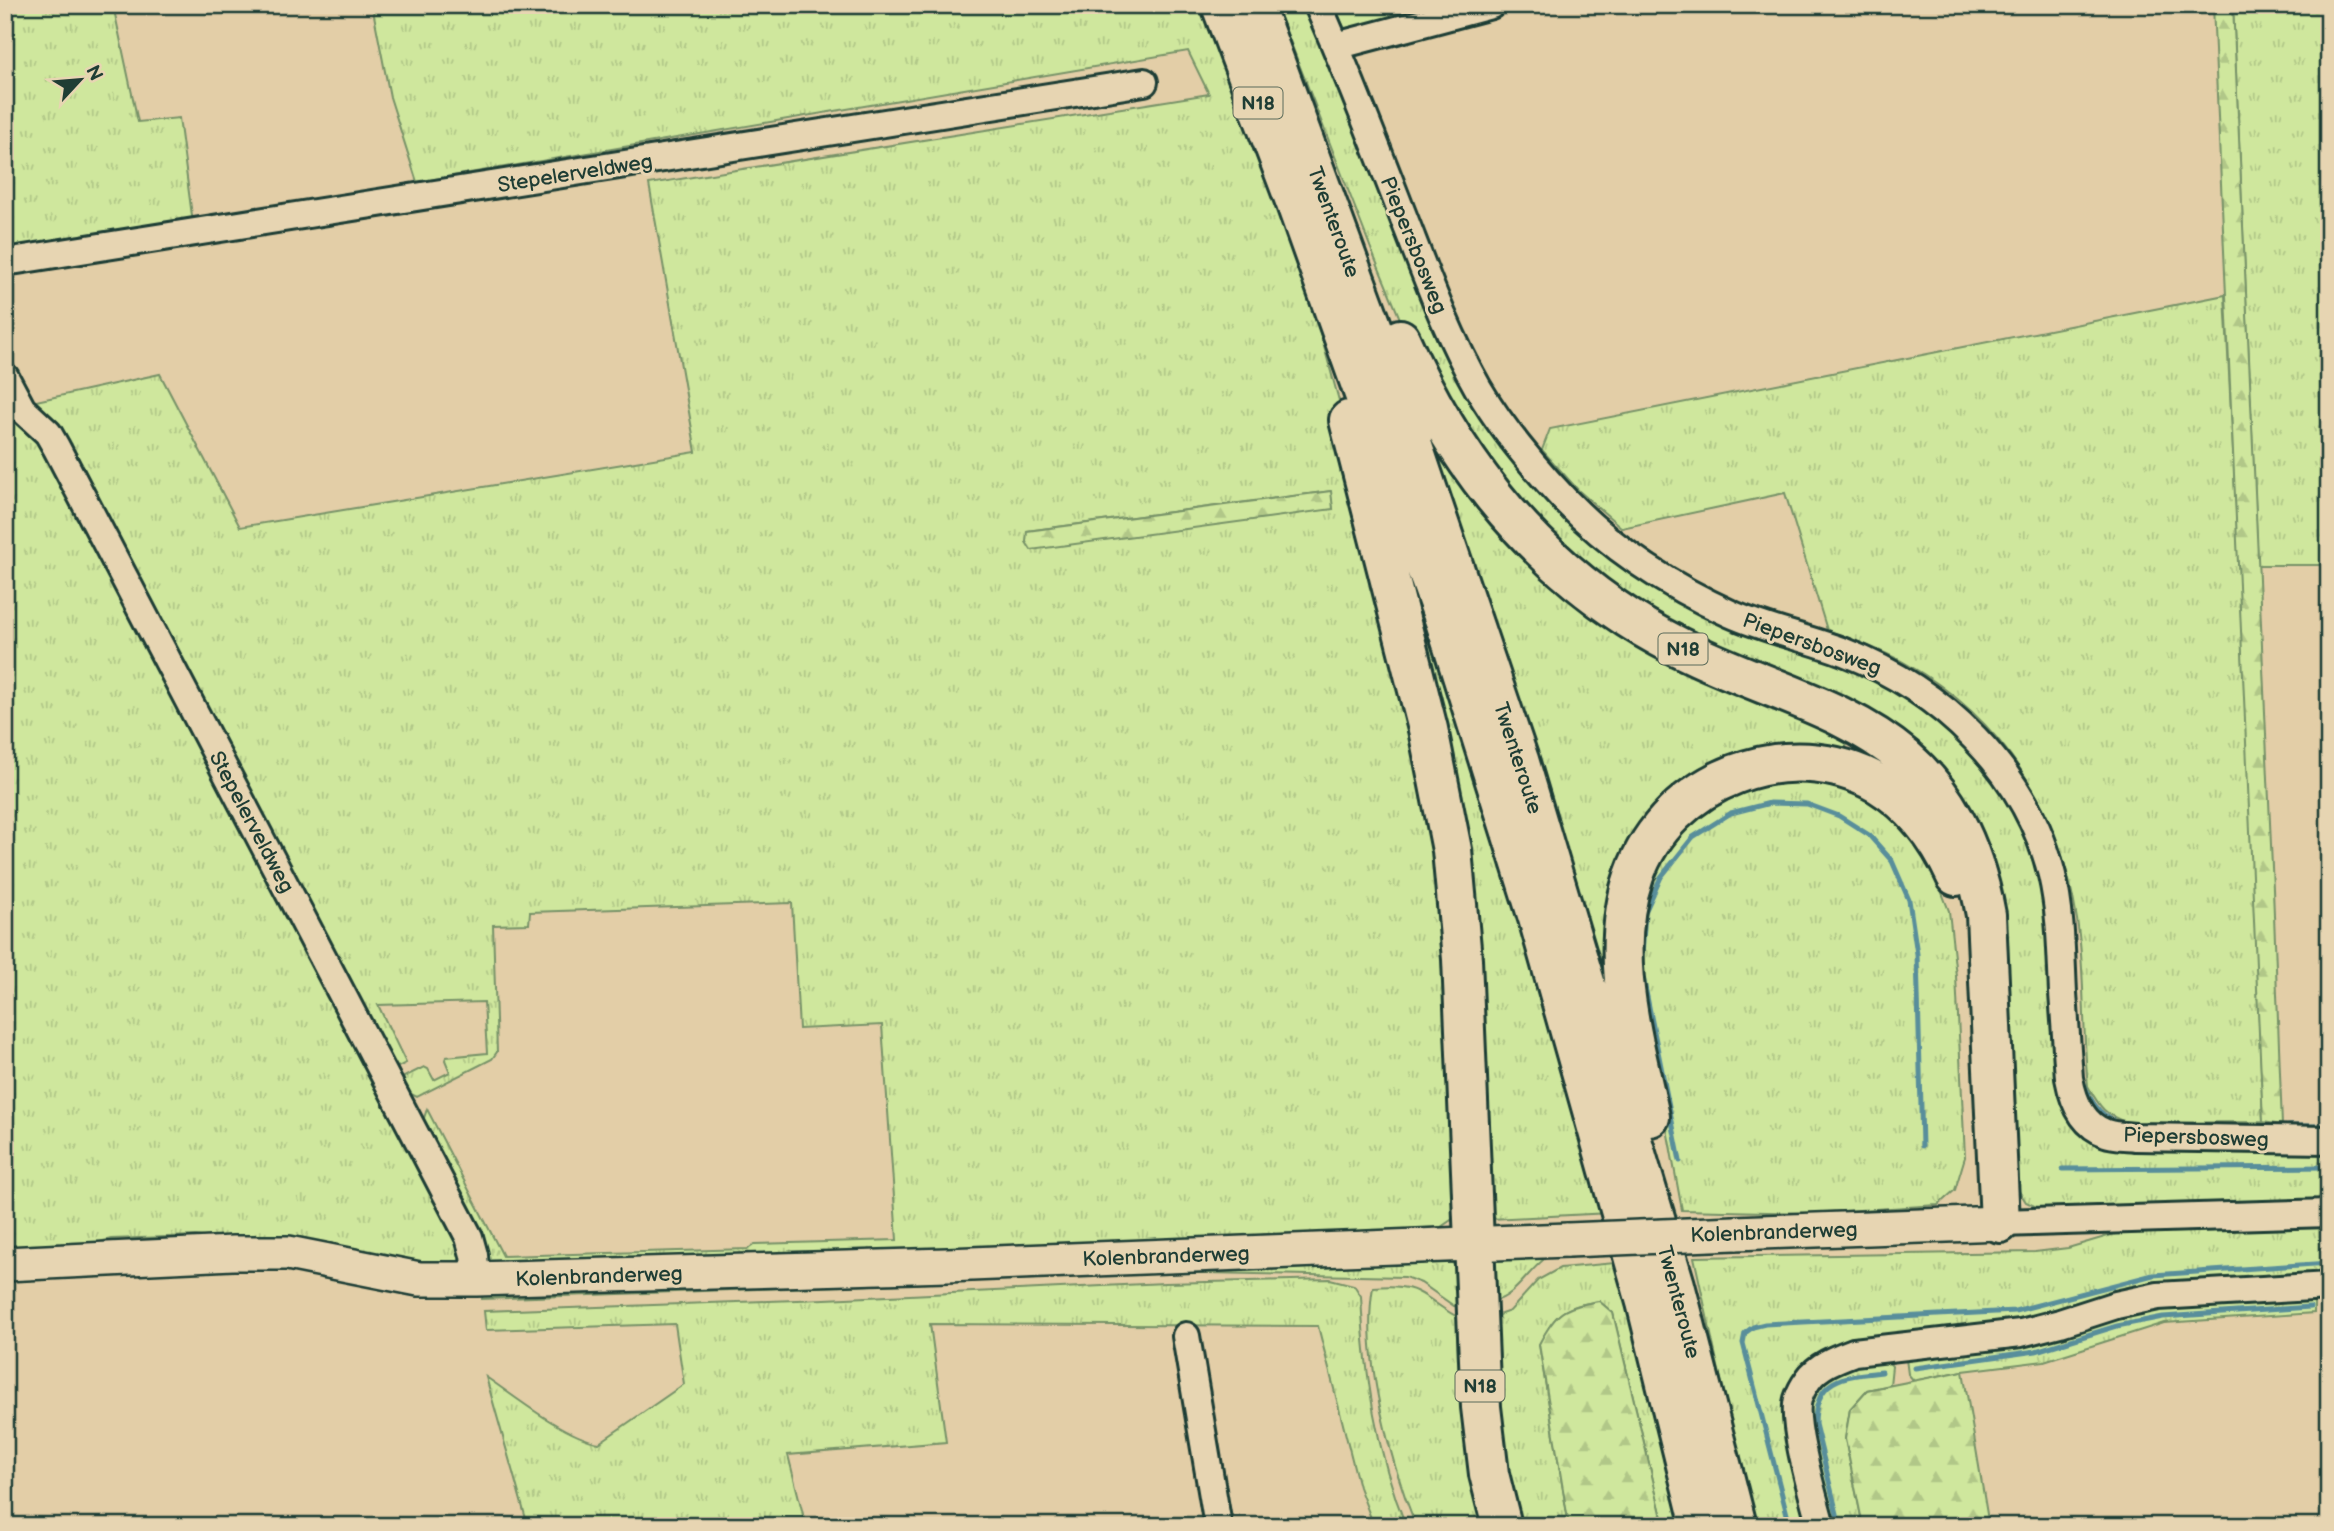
<svg xmlns="http://www.w3.org/2000/svg" width="2334" height="1531" viewBox="0 0 2334 1531" font-family="'Balsamiq Sans',sans-serif">
  <style>
    .grass { fill: url(#grass-tufts); stroke: #779268; stroke-width: 2; fill-rule: evenodd }
    .forest { fill: url(#forest-firs); stroke: #779268; stroke-width: 2 }
    .lines { fill: none; stroke-linecap: round; stroke-linejoin: round }
    .stream { stroke: #588e9b; stroke-width: 5 }
    .minor-casing { stroke: #1f3d34; stroke-width: 32 }
    .major-casing { stroke: #1f3d34; stroke-width: 38 }
    .highway-casing { stroke: #1f3d34; stroke-width: 44 }
    .minor { stroke: #e7d5b2; stroke-width: 26 }
    .major { stroke: #e7d5b2; stroke-width: 33 }
    .highway { stroke: #e7d5b2; stroke-width: 38 }
    .major-bridge-casing { stroke: #1f3d34; stroke-width: 38; stroke-linecap: butt }
    .major-bridge { stroke: #e7d5b2; stroke-width: 33 }
    .labels { text-anchor: middle; stroke-width: 6; stroke-linejoin: round; paint-order: stroke }
    .shield { fill: #e7d5b2; stroke: #5b6b5a; stroke-width: 2 }
    .shield-label { font-size: 19px; font-weight: bold; fill: #1f3d34 }
    .street-label { font-size: 21px; fill: #1f3d34; stroke: #e7d5b2 }
  </style>
  <defs>
    <pattern id="grass-tufts" width="24" height="20" patternUnits="userSpaceOnUse" patternTransform="scale(1.75)"><rect width="24" height="20" fill="#cfe79d"/><path d="M3 7l-1-3M5 7V3M7 7l1-3M15 17l-1-3M17 17v-4M19 17l1-3" fill="none" stroke="#b1c788"/></pattern>
    <pattern id="forest-firs" width="22" height="20" patternUnits="userSpaceOnUse" patternTransform="scale(1.75)"><rect width="22" height="20" fill="#cfe79d"/><path d="M5 1l3.5 6h-7zM16 11l3.5 6h-7z" fill="#b1c788"/></pattern>
  </defs>
  <rect width="100%" height="100%" fill="#e3cea7"/>
  <filter id="ink" filterUnits="userSpaceOnUse"><feTurbulence type="fractalNoise" baseFrequency=".0143" numOctaves="2"/><feDisplacementMap in="SourceGraphic" scale="14" xChannelSelector="R" yChannelSelector="G"/><feConvolveMatrix kernelMatrix="1 2 1 2 8 2 1 2 1" color-interpolation-filters="sRGB"/></filter>
  <g filter="url(#ink)">
    <path class="grass" d="M 5,5 L 113,5 L 138,122 L 179,118 L 193,223 L 5,253 Z
      M 372,5 L 1205,5 L 1313,307 L 1348,433 L 1436,796 L 1454,1218 L 1441,1227 L 960,1255 L 487,1264 L 420,1130 L 427,1109 L 503,1256 L 748,1249 L 755,1244 L 897,1240 L 882,1025 L 799,1029 L 792,903 L 530,912 L 529,924 L 493,925 L 497,1052 L 492,1059 L 417,1097 L 399,1088 L 404,1077 L 424,1067 L 428,1069 L 434,1080 L 450,1072 L 445,1060 L 446,1057 L 487,1053 L 484,1002 L 378,1005 L 406,1063 L 398,1067 L 387,1065 L 35,410 L 36,401 L 160,374 L 240,527 L 696,452 L 649,184 L 1209,94 L 1188,51 L 417,182 L 390,97 ZM 1330,491 L 1333,509 L 1027,531 Z
      M 1276,5 L 1310,5 L 1474,394 L 1628,562 L 1915,692 L 2007,792 L 2041,868 L 2087,1128 L 2329,1147 L 2329,1205 L 2047,1212 L 2026,1202 L 2013,1182 L 1960,808 L 1754,670 L 1569,563 L 1425,379 L 1373,254 Z
      M 1333,5 L 1444,5 L 1346,31 Z
      M 2233,5 L 2329,5 L 2329,565 L 2258,565 Z
      M 2225,295 L 2247,726 L 2263,1122 L 2128,1123 C 2105,1115 2100,1108 2088,1086 C 2083,1039 2085,991 2080,943 C 2068,825 2011,722 1905,663 C 1880,649 1853,640 1827,630 L 1785,493 L 1622,528 L 1579,491 L 1542,450 L 1550,429 Z
      M 5,392 L 43,439 L 459,1230 L 462,1263 L 456,1268 L 235,1243 L 196,1236 L 111,1239 L 59,1252 L 5,1253 Z
      M 1418,399 L 1494,512 L 1847,739 L 1847,745 L 1841,754 L 1661,817 L 1615,1037 Z
      M 1364,417 L 1610,1213 L 1491,1219 L 1471,973 Z
      M 1778,775 L 1865,790 L 1900,817 L 1927,854 L 1949,911 L 1956,976 L 1965,1157 L 1955,1190 L 1938,1205 L 1812,1213 L 1682,1210 L 1636,962 L 1640,896 L 1664,845 L 1700,806 Z
      M 2329,1222 L 2329,1281 L 2158,1290 L 1799,1378 L 1813,1526 L 1753,1526 L 1694,1257 L 2035,1252 L 2068,1248 L 2135,1228 Z
      M 1491,1256 L 1547,1257 C 1527,1271 1517,1296 1492,1302 Z
      M 1446,1259 L 1459,1268 L 1470,1307 L 1454,1306 L 1421,1283 L 1405,1277 L 1157,1272 L 900,1284 L 482,1299 L 482,1296 L 490,1290 Z
      M 1626,1262 L 1689,1526 L 1664,1526 L 1613,1313 L 1599,1301 C 1563,1307 1556,1312 1539,1345 L 1569,1526 L 1511,1526 L 1484,1320 L 1510,1311 L 1538,1280 L 1560,1268 Z
      M 1330,1279 L 1354,1285 L 1361,1296 C 1365,1375 1376,1452 1406,1526 L 1374,1526 L 1359,1487 L 1318,1326 L 930,1324 L 946,1442 L 788,1455 L 806,1526 L 528,1526 L 486,1377 C 517,1398 562,1435 599,1443 L 684,1384 L 675,1324 L 486,1330 L 484,1311 L 825,1299 L 1165,1283 Z
      M 1373,1287 C 1387,1286 1405,1285 1418,1292 C 1434,1300 1443,1311 1462,1319 L 1498,1526 L 1416,1526 C 1390,1461 1361,1356 1373,1287 Z
      M 2309,1295 L 2314,1301 L 2314,1313 L 2164,1323 L 2044,1361 L 1963,1371 L 1914,1381 L 1908,1374 L 1906,1359 L 2114,1312 Z
      M 1884,1357 L 1892,1366 L 1890,1385 L 1867,1390 L 1850,1409 L 1845,1439 L 1863,1526 L 1825,1526 L 1802,1422 L 1816,1383 L 1830,1369 Z"/>
    <path class="forest" d="M 2213,5 L 2233,5 L 2273,889 L 2282,1125 L 2263,1122 Z
      M 1331,491 L 1333,509 L 1031,550 L 1026,542 L 1027,531 Z
      M 1599,1301 L 1613,1313 L 1664,1526 L 1569,1526 L 1539,1344 C 1556,1312 1563,1307 1599,1301 Z
      M 1963,1371 L 1989,1526 L 1863,1526 L 1845,1439 L 1850,1409 L 1867,1390 Z"/>
    <g class="lines">
      <path class="stream" d="M 1642,955 L 1645,912 L 1661,877 L 1693,837 L 1731,813 L 1770,803 L 1807,804 L 1839,816 L 1869,835 L 1892,861 L 1909,900 L 1917,954 L 1922,1146
        M 1642,972 L 1680,1161
        M 2081,1076 C 2089,1098 2096,1114 2118,1123
        M 2289,1126 L 2329,1126
        M 2062,1169 L 2329,1167
        M 1915,1368 L 2036,1351 L 2117,1326 L 2163,1317 L 2310,1307
        M 1790,1526 L 1743,1343 L 1745,1333 L 1753,1327 L 1765,1324 L 2015,1311 L 2153,1275 L 2329,1263
        M 1840,1526 L 1815,1424 C 1815,1378 1843,1376 1882,1372"/>
      <g class="minor-casing">
        <path id="minor" d="M 1318,5 C 1351,80 1380,157 1410,234 C 1430,286 1450,339 1478,388 C 1500,426 1534,467 1564,499 C 1611,548 1669,586 1731,614 C 1767,630 1807,638 1844,652 C 1942,690 2026,770 2052,875 C 2061,914 2061,953 2063,993 C 2065,1022 2067,1050 2069,1078 C 2073,1100 2082,1125 2106,1133 C 2114,1136 2126,1136 2135,1137 L 2329,1140
          M 1336,46 L 1491,5
          M 5,262 L 1144,82
          M 5,377 L 22,409 L 48,433 L 56,447 L 469,1237 L 474,1255 L 476,1279
          M 2000,1223 L 2329,1213
          M 1186,1336 L 1218,1526
          M 1821,1526 C 1814,1499 1791,1423 1798,1399 C 1800,1393 1805,1384 1808,1380 C 1818,1365 1838,1358 1854,1352 L 2021,1333 L 2060,1323 L 2116,1305 L 2158,1296 L 2329,1286"/>
      </g>
      <g class="major-casing">
        <path id="major" d="M 1735,1233 L 2000,1223
          M 5,1264 L 233,1253 L 288,1253 L 419,1279 L 476,1279 L 947,1265 L 1568,1240"/>
      </g>
      <g class="highway-casing">
        <path id="highway" d="M 1221,5 L 1295,201 L 1445,621 L 1538,918 L 1646,1302 L 1701,1526
          M 1254,5 L 1375,334 L 1519,760 L 1675,1285 L 1737,1526
          M 1400,339 C 1451,454 1522,549 1628,618 C 1781,718 1946,694 1986,915 L 2000,1223
          M 1349,420 L 1428,729 L 1452,850 L 1462,959 L 1481,1407 L 1489,1474 L 1502,1526
          M 1650,1117 C 1634,1040 1607,954 1634,876 C 1668,779 1789,732 1879,784 C 1915,806 1939,839 1956,876"/>
      </g>
      <use href="#minor" class="minor"/>
      <use href="#major" class="major"/>
      <use href="#highway" class="highway"/>
      <g class="major-bridge-casing">
        <path id="major-bridge" d="M 1568,1240 L 1735,1233"/>
      </g>
      <use href="#major-bridge" class="major-bridge"/>
    </g>
  </g>
  <g class="labels">
    <g class="shield">
      <rect x="1233.5" y="87.5" width="49" height="31" rx="5"/>
      <rect x="1658.5" y="633.5" width="49" height="31" rx="5"/>
      <rect x="1455.5" y="1370.5" width="49" height="31" rx="5"/>
    </g>
    <g class="shield-label">
      <text x="1258" y="110">N18</text>
      <text x="1683" y="656">N18</text>
      <text x="1480" y="1393">N18</text>
    </g>
    <g class="street-label">
      <text transform="translate(575 173) rotate(-9)" y="7">Stepelerveldweg</text>
      <text transform="translate(1334 222) rotate(70)" y="7">Twenteroute</text>
      <text transform="translate(1414 245) rotate(68)" y="7">Piepersbosweg</text>
      <text transform="translate(1812 644) rotate(20)" y="7">Piepersbosweg</text>
      <text transform="translate(1518 758) rotate(72)" y="7">Twenteroute</text>
      <text transform="translate(252 822) rotate(62)" y="7">Stepelerveldweg</text>
      <text transform="translate(2196 1137) rotate(2)" y="7">Piepersbosweg</text>
      <text transform="translate(1774 1232) rotate(-2)" y="7">Kolenbranderweg</text>
      <text transform="translate(1166 1256) rotate(-2)" y="7">Kolenbranderweg</text>
      <text transform="translate(599 1276) rotate(-2)" y="7">Kolenbranderweg</text>
      <text transform="translate(1679 1302) rotate(75)" y="7">Twenteroute</text>
    </g>
  </g>
  <rect width="2334" height="1531" fill="none" stroke="#e7d5b2" stroke-width="28"/>
  <rect x="14" y="14" width="2306" height="1503" fill="none" stroke="#1f3d34" stroke-width="2.5" filter="url(#ink)"/>
  <g transform="translate(80 80) rotate(64)" stroke="#e7d5b2" stroke-width="5" paint-order="stroke">
  <path d="M0-5L12 26L0 18L-12 26Z" fill="#1f3d34"/>
  <text y="-10" font-size="19" font-weight="bold" text-anchor="middle" fill="#1f3d34">N</text>
  </g>
</svg>
